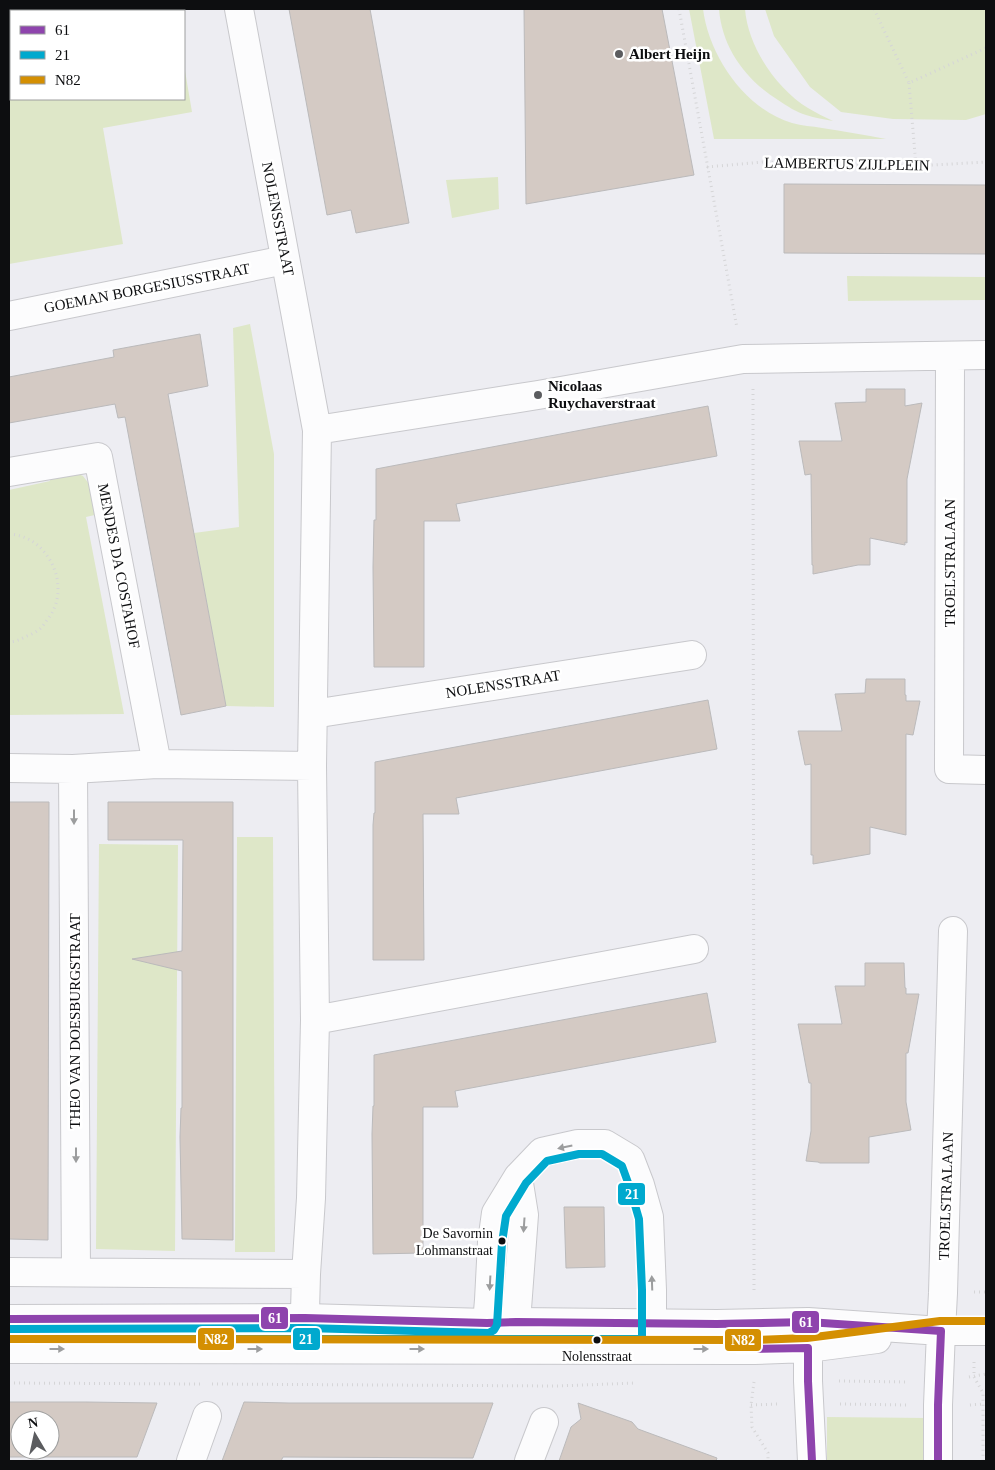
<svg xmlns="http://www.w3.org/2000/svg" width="995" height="1470" viewBox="0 0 995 1470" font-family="'Times New Roman',serif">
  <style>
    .green { fill: #dee7c8 }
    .building { fill: #d4cac4; stroke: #bbbabb; fill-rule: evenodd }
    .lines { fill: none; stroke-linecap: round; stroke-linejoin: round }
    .minor-casing { stroke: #c8c8cc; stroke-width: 30 }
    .tertiary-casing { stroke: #c8c8cc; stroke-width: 30 }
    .path { stroke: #d5d5d7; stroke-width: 3; stroke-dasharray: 1 4; stroke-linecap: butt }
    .minor { stroke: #fcfcfd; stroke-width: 28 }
    .tertiary { stroke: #fcfcfd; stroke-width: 28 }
    .bus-1-casing { stroke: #fff; stroke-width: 11 }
    .bus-2-casing { stroke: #fff; stroke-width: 11 }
    .bus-3-casing { stroke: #fff; stroke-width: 11 }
    .bus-1 { stroke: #8e44ad; stroke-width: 8 }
    .bus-2 { stroke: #00a9ce; stroke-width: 8 }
    .bus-3 { stroke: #d48f02; stroke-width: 8 }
    .oneway { fill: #9c9d9e }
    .poi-dot { fill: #5b5c5f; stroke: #fff; stroke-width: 2 }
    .bus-dot { fill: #0d0e10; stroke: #fff; stroke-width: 2 }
    .labels { text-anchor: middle; stroke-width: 5; stroke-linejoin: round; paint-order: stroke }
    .bus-label { font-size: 14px; fill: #0d0e10; stroke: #fff; text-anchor: end }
    .poi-label { font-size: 15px; font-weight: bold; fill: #0d0e10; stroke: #fff; text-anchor: start }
    .street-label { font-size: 15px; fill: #0d0e10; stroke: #fff }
    .line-badge { stroke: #fff; stroke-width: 2 }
    .badge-label { font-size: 14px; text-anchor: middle; font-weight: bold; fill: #fff }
  </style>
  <rect width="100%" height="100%" fill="#ededf2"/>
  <path class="green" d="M 689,9 L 703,9 C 709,56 745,109 792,123 C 802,126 812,126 822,128 C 843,131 865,135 886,139 L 714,139 Z
    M 719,9 L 745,9 C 748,47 776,88 808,108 C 816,113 825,117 833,121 C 824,119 815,118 806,115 C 796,112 787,106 778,100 C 746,80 722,48 719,9 Z
    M 765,9 L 986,9 L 986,114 L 966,120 L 893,119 L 841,112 L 810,87 L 774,36 Z
    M 9,38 L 11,38 L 11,99 L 184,99 L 184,65 L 192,112 L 103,128 L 123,244 L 9,264 Z
    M 498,177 L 499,209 L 452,218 L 446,180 Z
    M 847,276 L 986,277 L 986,300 L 848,301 Z
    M 250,324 L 274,454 L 274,707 L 226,706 L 194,533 L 239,527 L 233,328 Z
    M 70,470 L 83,476 L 93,489 L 99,514 L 86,517 L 124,714 L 9,715 L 9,490 L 50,481 L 49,473 Z
    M 237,837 L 273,837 L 275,1252 L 235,1252 Z
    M 99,844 L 178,845 L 175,1251 L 96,1249 Z
    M 827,1417 L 928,1418 L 928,1461 L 827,1461 Z"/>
  <path class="building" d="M 289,9 L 370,9 L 409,223 L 356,233 L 351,210 L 327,215 Z
    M 524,9 L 662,9 L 694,175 L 526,204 Z
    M 784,184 L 986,185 L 986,254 L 784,253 Z
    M 200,334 L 208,386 L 168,394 L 226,706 L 181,715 L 125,417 L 118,418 L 115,404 L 9,423 L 9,377 L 114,357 L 113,350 Z
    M 866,389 L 905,389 L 905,406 L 922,403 L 907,479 L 907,543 L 905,542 L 905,545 L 870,538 L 870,565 L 858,565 L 813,574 L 813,565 L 812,565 L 811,474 L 805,475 L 799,441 L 842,441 L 835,403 L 866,402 Z
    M 708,406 L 717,456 L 456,504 L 460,521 L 424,521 L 424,667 L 374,667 L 373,567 L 374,520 L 376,520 L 376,469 Z
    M 866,679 L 905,679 L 905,695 L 906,695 L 906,701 L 920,701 L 913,735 L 906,734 L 906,835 L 870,827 L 870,854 L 813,864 L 813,855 L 811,855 L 811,764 L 805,765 L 798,731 L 842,731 L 835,694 L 865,693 Z
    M 708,700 L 717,749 L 456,798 L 459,814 L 423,814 L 424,960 L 373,960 L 373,825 L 374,813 L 375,813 L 375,762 Z
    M 9,802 L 49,802 L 48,1240 L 9,1239 Z
    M 108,802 L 233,802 L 233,1240 L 182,1239 L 180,1137 L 181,1108 L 182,1108 L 182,971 L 132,959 L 182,951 L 183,840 L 108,840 Z
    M 865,963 L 904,963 L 905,988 L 906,988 L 906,994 L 919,994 L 908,1053 L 906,1053 L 906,1102 L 911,1130 L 869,1137 L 869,1163 L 820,1163 L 818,1162 L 806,1161 L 811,1131 L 811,1083 L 809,1083 L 798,1024 L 842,1024 L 835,986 L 865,986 Z
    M 707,993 L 716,1042 L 455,1091 L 458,1107 L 423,1107 L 423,1253 L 373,1254 L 372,1134 L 373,1106 L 374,1106 L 374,1055 Z
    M 564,1207 L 604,1207 L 605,1267 L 566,1268 Z
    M 9,1402 L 86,1402 L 157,1403 L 137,1457 L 9,1457 ZM 20,1420 L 50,1420 L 50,1450 L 20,1450 Z
    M 244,1402 L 289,1403 L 493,1403 L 473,1458 L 283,1457 L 281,1461 L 222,1461 Z
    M 578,1403 L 632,1422 L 638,1429 L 717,1458 L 716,1461 L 559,1461 L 571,1427 L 581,1419 Z"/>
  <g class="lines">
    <g class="minor-casing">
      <path id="minor" d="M 239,9 L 317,430 L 312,766 L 315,1020 L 311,1198 L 306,1274 L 304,1349
        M 9,316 L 285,260
        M 950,356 L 949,769 L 986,770
        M 317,430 L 538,395 L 743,359 L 986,355
        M 9,472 L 98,457 L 157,764
        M 313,714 L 692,655
        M 9,768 L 73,769 L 157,764 L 312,766
        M 73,769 L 76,1272
        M 315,1020 L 694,949
        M 9,1272 L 306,1274
        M 941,1331 L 943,1293 L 953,931
        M 485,1347 L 489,1300 L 492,1242 L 496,1213 L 518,1177 L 542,1152 L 578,1144 L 605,1144 L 630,1159 L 640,1185 L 649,1217 L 652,1290 L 652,1348
        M 515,1347 L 516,1322 L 524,1215 L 518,1177
        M 191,1461 L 207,1416
        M 529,1461 L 544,1422"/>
    </g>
    <g class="tertiary-casing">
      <path id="tertiary" d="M 9,1319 L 305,1318 L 487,1323 L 516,1322 L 717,1324 L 808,1322 L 941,1331 L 986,1331
        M 808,1330 L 808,1381 L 812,1461
        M 9,1349 L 754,1350 L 808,1348 L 877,1339
        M 938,1461 L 938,1405 L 941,1331"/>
    </g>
    <path class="path" d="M 679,9 L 737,328
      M 874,9 L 909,83 L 986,48
      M 909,83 L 916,166
      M 707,167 L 763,162 L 916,166 L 986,162
      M 753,389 L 754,1293
      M 9,534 C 50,536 73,589 47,620 C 44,624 41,629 37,631 C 34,633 30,635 27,636 C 21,639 15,642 9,642
      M 974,1292 L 986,1292
      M 974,1362 L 974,1377 L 983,1393 L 983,1461
      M 969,1377 L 986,1374
      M 839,1381 L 908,1382
      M 754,1382 L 751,1405 L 752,1427 L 768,1453 L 768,1461
      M 9,1383 L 201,1384
      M 212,1384 L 557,1386 L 636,1383
      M 840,1404 L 908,1405
      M 751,1405 L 778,1404
      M 970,1405 L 983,1404"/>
    <use href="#minor" class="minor"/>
    <use href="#tertiary" class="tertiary"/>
    <g class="bus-1-casing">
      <path id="bus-1" d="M 9,1319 L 305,1318 L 487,1323 L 516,1322 L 717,1324 L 808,1322 L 941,1331 L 938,1405 L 938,1461
        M 739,1349 L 808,1348 L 808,1381 L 812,1461"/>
    </g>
    <g class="bus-2-casing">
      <path id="bus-2" d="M 9,1339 L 642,1339 L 642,1290 L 639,1219 L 630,1188 L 622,1166 L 602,1154 L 579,1154 L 547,1161 L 526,1183 L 506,1216 L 502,1243 L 497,1325 L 494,1330 L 489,1333 L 305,1328 L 9,1329"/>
    </g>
    <g class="bus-3-casing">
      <path id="bus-3" d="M 9,1339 L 754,1340 L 807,1338 L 940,1321 L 986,1321"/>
    </g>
    <use href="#bus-1" class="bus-1"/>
    <use href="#bus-2" class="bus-2"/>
    <use href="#bus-3" class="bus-3"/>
  </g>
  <defs><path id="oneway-solid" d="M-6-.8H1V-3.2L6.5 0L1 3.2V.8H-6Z" transform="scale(1.25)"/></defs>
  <g class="oneway">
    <use href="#oneway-solid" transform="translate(74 817) rotate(90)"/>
    <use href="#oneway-solid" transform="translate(565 1147) rotate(168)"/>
    <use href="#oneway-solid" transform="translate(76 1155) rotate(90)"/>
    <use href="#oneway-solid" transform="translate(524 1225) rotate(94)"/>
    <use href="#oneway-solid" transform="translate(490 1283) rotate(93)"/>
    <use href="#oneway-solid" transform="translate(652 1283) rotate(-92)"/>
    <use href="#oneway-solid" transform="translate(57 1349)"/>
    <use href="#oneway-solid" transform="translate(255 1349)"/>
    <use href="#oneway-solid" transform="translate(417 1349)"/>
    <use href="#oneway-solid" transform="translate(701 1349)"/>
  </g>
  <g class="poi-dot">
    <circle cx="619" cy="54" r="5"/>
    <circle cx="538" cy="395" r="5"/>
  </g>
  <g class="bus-dot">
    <circle cx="502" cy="1241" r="4.5"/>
    <circle cx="597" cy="1340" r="4.5"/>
  </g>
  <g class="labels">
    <g class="bus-label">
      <text x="493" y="1238">De Savornin<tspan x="493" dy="17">Lohmanstraat</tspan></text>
      <text x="597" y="1361" text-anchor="middle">Nolensstraat</text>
    </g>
    <g class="poi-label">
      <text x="629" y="59">Albert Heijn</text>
      <text x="548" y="391">Nicolaas<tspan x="548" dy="17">Ruychaverstraat</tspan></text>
    </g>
    <g class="street-label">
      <text transform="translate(847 164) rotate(1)" y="5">LAMBERTUS ZIJLPLEIN</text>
      <text transform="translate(278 219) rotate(79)" y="5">NOLENSSTRAAT</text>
      <text transform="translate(147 288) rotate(-11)" y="5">GOEMAN BORGESIUSSTRAAT</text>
      <text transform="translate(950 563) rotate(-90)" y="5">TROELSTRALAAN</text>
      <text transform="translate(119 566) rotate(79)" y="5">MENDES DA COSTAHOF</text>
      <text transform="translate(503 684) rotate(-9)" y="5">NOLENSSTRAAT</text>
      <text transform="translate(75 1021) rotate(-90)" y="5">THEO VAN DOESBURGSTRAAT</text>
      <text transform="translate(946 1196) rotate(-88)" y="5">TROELSTRALAAN</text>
    </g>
  </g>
  <g class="line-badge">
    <rect x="617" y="1182" width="29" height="24" rx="5" fill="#00a9ce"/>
    <rect x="260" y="1306" width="29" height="24" rx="5" fill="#8e44ad"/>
    <rect x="791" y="1310" width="29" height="24" rx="5" fill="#8e44ad"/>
    <rect x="292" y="1327" width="29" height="24" rx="5" fill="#00a9ce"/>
    <rect x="197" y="1327" width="38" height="24" rx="5" fill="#d48f02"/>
    <rect x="724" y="1328" width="38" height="24" rx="5" fill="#d48f02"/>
  </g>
  <g class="badge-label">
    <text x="632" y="1199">21</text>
    <text x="275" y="1323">61</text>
    <text x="806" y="1327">61</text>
    <text x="306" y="1344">21</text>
    <text x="216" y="1344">N82</text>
    <text x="743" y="1345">N82</text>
  </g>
  <rect width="995" height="1470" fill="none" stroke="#0d0e10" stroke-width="20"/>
  <rect x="10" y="10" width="175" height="90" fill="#ffffff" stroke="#9e9f9f"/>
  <rect x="20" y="26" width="25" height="8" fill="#8e44ad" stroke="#9e9f9f"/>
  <text x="55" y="35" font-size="15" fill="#0d0e10">61</text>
  <rect x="20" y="51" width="25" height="8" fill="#00a9ce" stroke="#9e9f9f"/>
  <text x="55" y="60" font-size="15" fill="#0d0e10">21</text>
  <rect x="20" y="76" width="25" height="8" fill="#d48f02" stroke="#9e9f9f"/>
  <text x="55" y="85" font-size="15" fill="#0d0e10">N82</text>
  <g transform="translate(35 1435) rotate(351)"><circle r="24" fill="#ffffff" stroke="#9e9f9f"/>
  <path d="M0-4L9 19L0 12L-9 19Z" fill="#5b5c5f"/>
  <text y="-8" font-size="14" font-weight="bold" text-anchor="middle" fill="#0d0e10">N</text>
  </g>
</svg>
